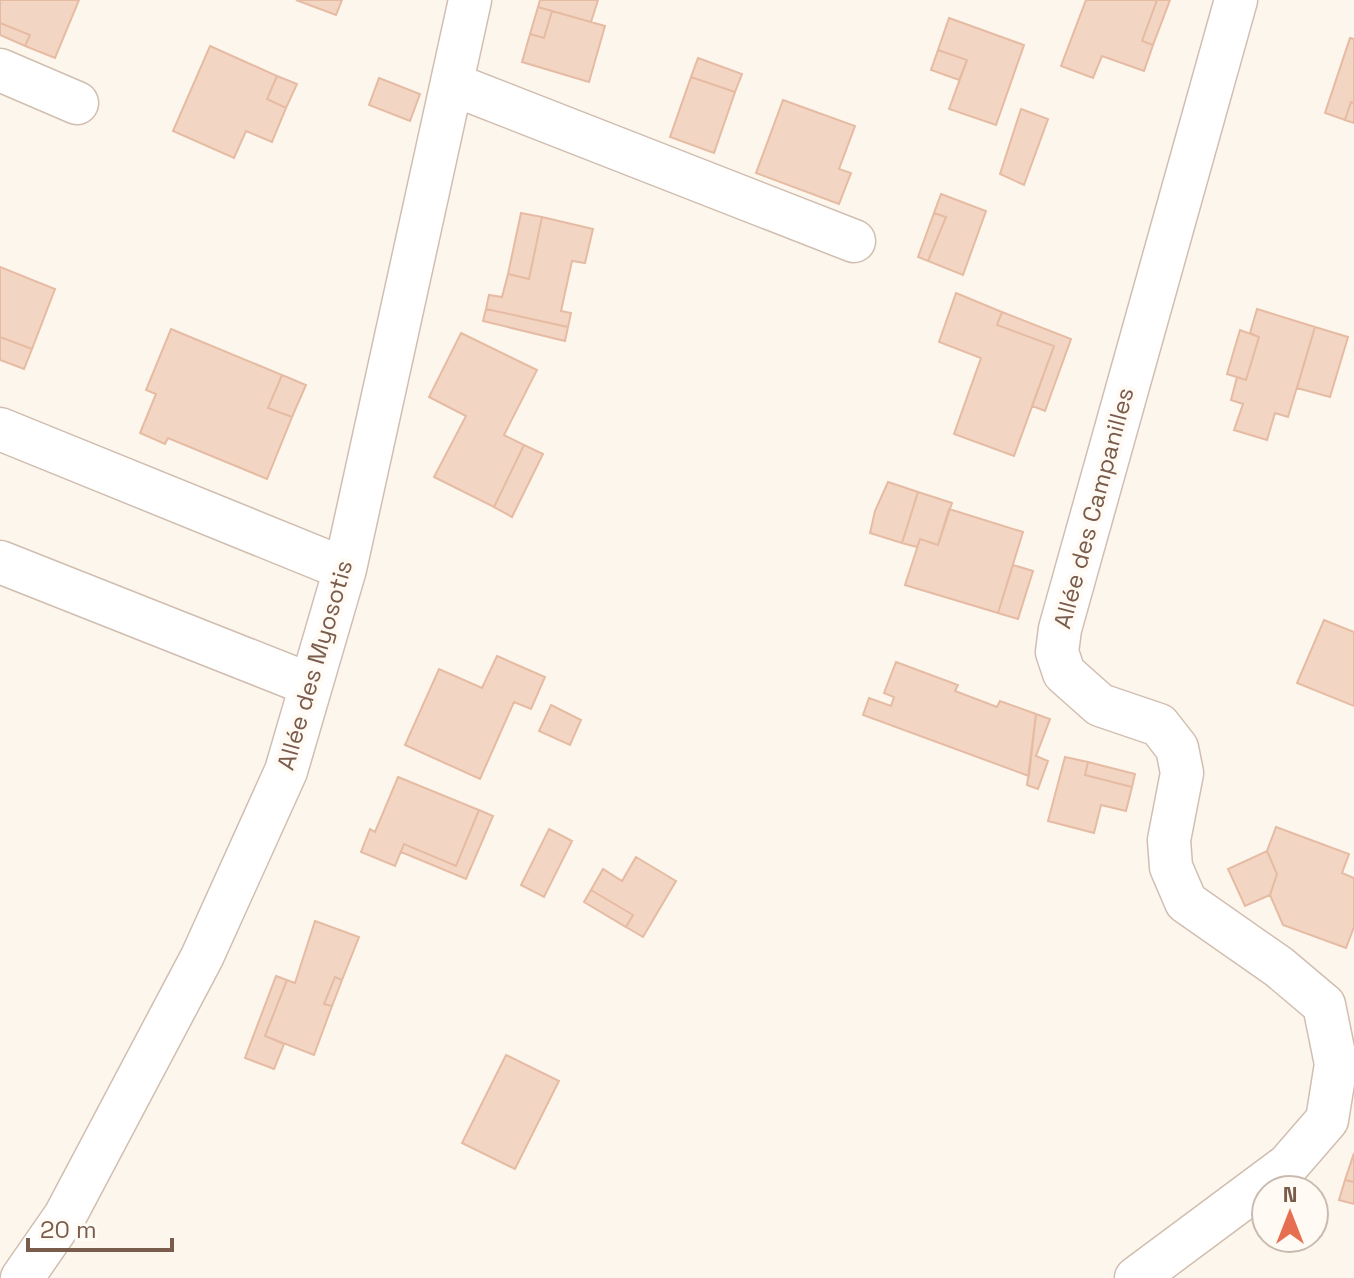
<svg xmlns="http://www.w3.org/2000/svg" width="1354" height="1278" viewBox="0 0 1354 1278" font-family="'Space Grotesk',sans-serif">
  <style>
    .building { fill: #f3d5c3; stroke: #e6bba3; stroke-width: 2 }
    .lines { fill: none; stroke-linecap: round; stroke-linejoin: round }
    .minor-casing { stroke: #d1beb0; stroke-width: 45 }
    .minor { stroke: #fff; stroke-width: 42 }
    .labels { text-anchor: middle; stroke-width: 8; stroke-linejoin: round; paint-order: stroke }
    .street-label { font-size: 24px; fill: #7a5c4d; stroke: #fffaf3 }
  </style>
  <rect width="100%" height="100%" fill="#fdf6ec"/>
  <path class="building" d="M 0,0 L 79,0 L 55,58 L 25,46 L 30,35 L 0,23 Z
    M 296,0 L 342,0 L 336,15 Z
    M 540,0 L 598,0 L 591,22 L 538,7 Z
    M 1086,0 L 1157,0 L 1142,41 L 1153,45 L 1144,71 L 1102,56 L 1093,78 L 1061,66 Z
    M 1157,0 L 1170,0 L 1153,45 L 1142,41 Z
    M 538,7 L 552,11 L 544,38 L 530,34 Z
    M 552,11 L 605,26 L 589,82 L 522,62 L 530,34 L 544,38 Z
    M 949,18 L 1024,45 L 996,125 L 949,109 L 967,60 L 938,50 Z
    M 0,23 L 30,35 L 25,46 L 0,35 Z
    M 1350,38 L 1354,39 L 1354,103 L 1351,102 L 1345,120 L 1325,113 Z
    M 210,46 L 277,76 L 267,99 L 286,108 L 272,142 L 246,131 L 234,158 L 173,131 Z
    M 938,50 L 967,60 L 959,80 L 931,70 Z
    M 698,58 L 742,74 L 735,92 L 691,77 Z
    M 277,76 L 297,84 L 286,108 L 267,99 Z
    M 691,77 L 735,92 L 714,153 L 670,137 Z
    M 379,78 L 420,94 L 410,121 L 369,105 Z
    M 783,100 L 855,126 L 839,169 L 851,173 L 839,204 L 756,173 Z
    M 1351,102 L 1354,103 L 1354,123 L 1345,120 Z
    M 1021,109 L 1048,119 L 1024,185 L 1000,174 Z
    M 941,194 L 986,211 L 963,275 L 928,261 L 946,217 L 934,213 Z
    M 521,213 L 542,217 L 529,279 L 508,274 Z
    M 934,213 L 946,217 L 928,261 L 918,257 Z
    M 542,217 L 593,229 L 585,263 L 572,261 L 561,311 L 571,313 L 568,327 L 486,309 L 489,295 L 502,297 L 508,274 L 529,279 Z
    M 0,267 L 55,289 L 32,349 L 0,337 Z
    M 956,293 L 1002,312 L 997,325 L 1054,346 L 1014,456 L 954,434 L 981,358 L 939,342 Z
    M 486,309 L 568,327 L 565,341 L 483,321 Z
    M 1257,309 L 1315,327 L 1288,417 L 1275,413 L 1267,440 L 1234,430 L 1243,404 L 1231,400 L 1237,377 L 1246,380 L 1259,337 L 1250,333 Z
    M 1002,312 L 1071,339 L 1045,411 L 1032,406 L 1054,346 L 997,325 Z
    M 1315,327 L 1348,337 L 1330,397 L 1297,388 Z
    M 171,329 L 282,375 L 268,408 L 292,417 L 267,479 L 168,438 L 165,444 L 140,433 L 156,394 L 146,390 Z
    M 1240,330 L 1259,337 L 1246,380 L 1227,374 Z
    M 461,333 L 537,370 L 504,435 L 524,445 L 494,507 L 434,477 L 466,416 L 429,397 Z
    M 0,337 L 32,349 L 24,369 L 0,360 Z
    M 282,375 L 306,385 L 292,417 L 268,408 Z
    M 524,445 L 543,454 L 512,517 L 494,507 Z
    M 888,482 L 918,492 L 902,543 L 870,533 L 875,511 Z
    M 918,492 L 952,503 L 938,545 L 920,539 L 917,547 L 902,543 Z
    M 949,509 L 1023,532 L 998,613 L 905,585 L 920,539 L 938,545 Z
    M 1013,565 L 1033,571 L 1018,619 L 998,613 Z
    M 1324,620 L 1354,632 L 1354,706 L 1297,683 Z
    M 497,656 L 545,677 L 531,709 L 514,702 L 480,779 L 405,745 L 439,669 L 482,688 Z
    M 896,662 L 958,685 L 955,691 L 997,707 L 1000,701 L 1036,714 L 1029,776 L 863,715 L 869,698 L 891,706 L 894,697 L 884,693 Z
    M 551,705 L 581,720 L 570,745 L 539,731 Z
    M 1036,714 L 1050,719 L 1036,756 L 1048,761 L 1038,789 L 1027,785 Z
    M 1065,757 L 1088,762 L 1085,775 L 1132,787 L 1126,811 L 1101,805 L 1094,833 L 1048,821 Z
    M 1088,762 L 1135,774 L 1132,787 L 1085,775 Z
    M 398,777 L 479,810 L 456,866 L 404,844 L 395,866 L 361,852 L 370,829 L 375,832 Z
    M 479,810 L 493,816 L 466,879 L 401,852 L 404,844 L 456,866 Z
    M 1276,827 L 1349,854 L 1342,873 L 1354,878 L 1354,927 L 1346,948 L 1283,925 L 1270,895 L 1277,874 L 1267,851 Z
    M 549,829 L 572,841 L 544,897 L 521,885 Z
    M 1267,851 L 1277,874 L 1270,895 L 1245,906 L 1228,869 Z
    M 636,857 L 676,881 L 643,937 L 626,927 L 633,915 L 591,890 L 603,869 L 622,881 Z
    M 591,890 L 633,915 L 626,927 L 584,902 Z
    M 315,921 L 359,937 L 342,980 L 335,977 L 324,1004 L 332,1006 L 314,1055 L 265,1036 L 287,980 L 295,983 Z
    M 276,976 L 287,980 L 265,1036 L 284,1044 L 274,1069 L 245,1058 Z
    M 335,977 L 342,980 L 332,1006 L 324,1004 Z
    M 506,1055 L 559,1081 L 515,1169 L 462,1143 Z
    M 1354,1153 L 1354,1182 L 1345,1180 Z
    M 1345,1180 L 1354,1182 L 1354,1204 L 1339,1200 Z"/>
  <g class="lines">
    <g class="minor-casing">
      <path id="minor" d="M 0,70 L 77,103
        M 452,84 L 854,241
        M 0,429 L 345,569
        M 0,562 L 311,685
        M 22,1278 L 65,1216 L 202,957 L 286,771 L 345,569 L 470,0
        M 1136,1278 L 1288,1165 L 1327,1120 L 1336,1064 L 1324,1005 L 1279,967 L 1186,902 L 1171,867 L 1169,840 L 1182,773 L 1177,748 L 1159,725 L 1100,705 L 1064,673 L 1057,652 L 1060,629 L 1236,0"/>
    </g>
    <use href="#minor" class="minor"/>
  </g>
  <g class="labels">
    <g class="street-label">
      <text transform="translate(1094 508) rotate(-75)" y="8">Allée des Campanilles</text>
      <text transform="translate(315 665) rotate(-74)" y="8">Allée des Myosotis</text>
    </g>
  </g>
  <g transform="translate(1290 1214)"><circle r="38" fill="#fffaf3" stroke="#cabbb1" stroke-width="2"/>
  <path d="M0-6L14 30L0 20L-14 30Z" fill="#e76f51"/>
  <text y="-12" font-size="22" font-weight="bold" text-anchor="middle" fill="#7a5c4d">N</text>
  </g>
  <path d="M28 1238v12h144v-12" fill="none" stroke="#7a5c4d" stroke-width="4"/>
  <text x="40" y="1238" font-size="24" fill="#7a5c4d" stroke="#fffaf3" stroke-width="6" paint-order="stroke">20 m</text>
</svg>
